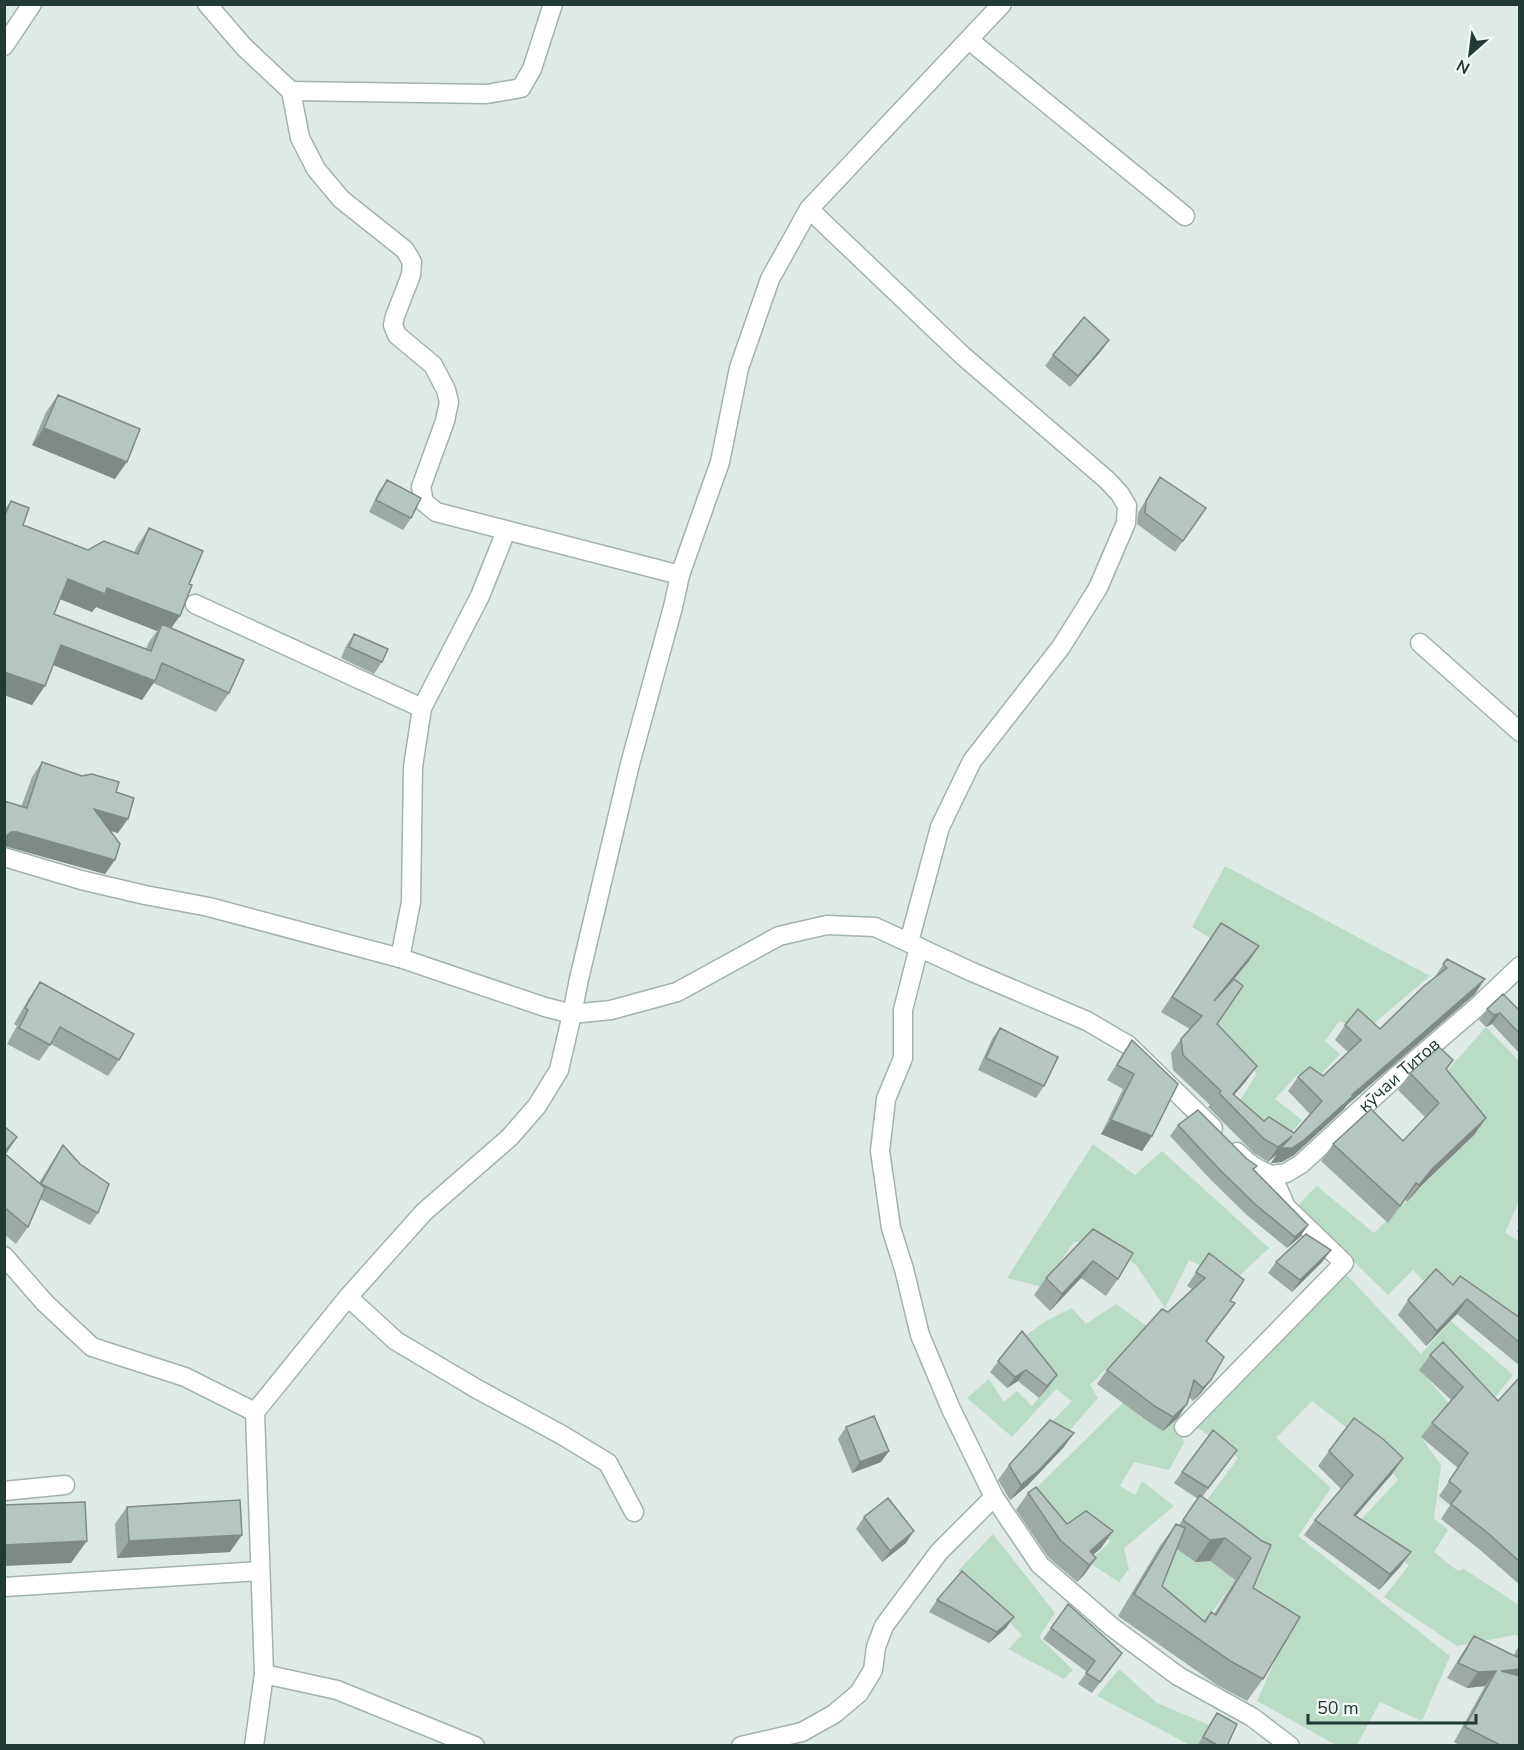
<svg xmlns="http://www.w3.org/2000/svg" width="1524" height="1750" viewBox="0 0 1524 1750" font-family="'Nunito Sans',sans-serif">
  <style>
    .green { fill: #b8dcc5 }
    .lines { fill: none; stroke-linecap: round; stroke-linejoin: round }
    .minor-casing { stroke: #a2b2ad; stroke-width: 21 }
    .tertiary-casing { stroke: #a2b2ad; stroke-width: 21 }
    .minor { stroke: #fff; stroke-width: 18 }
    .tertiary { stroke: #fff; stroke-width: 18 }
    .wall { fill: #9ca9a5; fill-rule: evenodd }
    .shaded-wall { fill: #7f8a86 }
    .building { fill: #b5c5c0; stroke: #7f8a86; stroke-width: 1.5 }
    .labels { text-anchor: middle; stroke-width: 4.5; stroke-linejoin: round; paint-order: stroke }
    .street-label { font-size: 18px; fill: #213a35; stroke: #f0f7f4 }
  </style>
  <rect width="100%" height="100%" fill="#dfeae6"/>
  <path class="green" d="M 1225,866 L 1430,976 L 1366,1030 L 1339,1021 L 1325,1041 L 1340,1054 L 1322,1073 L 1335,1081 L 1323,1092 L 1298,1074 L 1275,1099 L 1302,1120 L 1281,1144 L 1233,1112 L 1257,1073 L 1227,1051 L 1203,1016 L 1249,961 L 1192,927 Z
    M 1486,1027 L 1519,1061 L 1519,1201 L 1505,1233 L 1519,1241 L 1519,1332 L 1452,1309 L 1413,1270 L 1388,1295 L 1297,1206 L 1317,1186 L 1374,1233 L 1474,1135 L 1438,1081 Z
    M 1093,1144 L 1135,1175 L 1162,1151 L 1269,1248 L 1233,1282 L 1189,1260 L 1165,1308 L 1136,1265 L 1095,1241 L 1074,1242 L 1042,1287 L 1007,1278 Z
    M 1345,1273 L 1421,1354 L 1451,1321 L 1513,1375 L 1487,1407 L 1420,1370 L 1472,1430 L 1421,1437 L 1441,1465 L 1434,1519 L 1448,1530 L 1434,1552 L 1458,1571 L 1464,1569 L 1519,1605 L 1519,1636 L 1515,1635 L 1457,1646 L 1384,1597 L 1409,1565 L 1353,1528 L 1398,1480 L 1378,1452 L 1312,1401 L 1276,1438 L 1331,1488 L 1298,1536 L 1450,1656 L 1422,1721 L 1380,1702 L 1357,1745 L 1336,1745 L 1257,1701 L 1284,1640 L 1244,1615 L 1260,1568 L 1194,1518 L 1238,1458 L 1196,1426 Z
    M 1116,1304 L 1148,1327 L 1090,1385 L 1098,1398 L 1057,1445 L 1039,1435 L 1072,1401 L 1056,1389 L 1012,1437 L 967,1398 L 989,1379 L 1004,1402 L 1017,1391 L 1032,1406 L 1052,1381 L 1019,1340 L 1046,1321 L 1072,1308 L 1086,1324 Z
    M 1172,1348 L 1156,1401 L 1138,1415 L 1163,1430 L 1177,1420 L 1184,1443 L 1169,1470 L 1134,1462 L 1120,1486 L 1135,1495 L 1142,1481 L 1174,1506 L 1124,1548 L 1129,1569 L 1119,1582 L 1088,1562 L 1111,1541 L 1073,1519 L 1059,1529 L 1029,1495 L 1123,1403 Z
    M 993,1534 L 1055,1613 L 1039,1637 L 1073,1670 L 1064,1679 L 1008,1649 L 1022,1635 L 958,1571 Z
    M 1168,1542 L 1194,1562 L 1210,1561 L 1235,1580 L 1190,1644 L 1146,1608 Z
    M 1119,1669 L 1157,1703 L 1209,1725 L 1197,1745 L 1190,1745 L 1097,1696 Z"/>
  <g class="lines">
    <g class="minor-casing">
      <g id="minor">
        <path d="M 207,4 L 244,47 L 291,91 L 300,138 L 316,169 L 341,199 L 405,250 L 412,262 L 411,275 L 395,316 L 393,325 L 397,335 L 433,365 L 446,390 L 449,402 L 445,421 L 421,487 L 424,502 L 436,512 L 680,575"/>
        <path d="M 969,40 L 1185,216"/>
        <path d="M 4,46 L 32,4"/>
        <path d="M 291,91 L 487,94 L 521,88 L 532,69 L 553,4"/>
        <path d="M 809,209 L 962,355 L 1107,480 L 1120,494 L 1127,506 L 1126,523 L 1098,588 L 1061,647 L 972,761 L 940,827 L 909,942"/>
        <path d="M 195,604 L 422,708"/>
        <path d="M 1420,643 L 1520,732"/>
        <path d="M 4,857 L 81,880 L 145,895 L 209,907 L 400,958 L 545,1007 L 572,1014 L 611,1010 L 677,992 L 779,936 L 827,925 L 875,927 L 970,971 L 1087,1021 L 1128,1045 L 1213,1128"/>
        <path d="M 919,947 L 903,1010 L 903,1058 L 886,1099 L 880,1151 L 891,1228 L 904,1269 L 920,1335 L 951,1409 L 994,1497 L 1040,1565 L 1112,1627 L 1178,1676 L 1252,1717 L 1290,1746"/>
        <path d="M 400,958 L 411,902 L 413,767 L 422,708 L 480,596 L 506,531"/>
        <path id="s1" d="M 1272,1175 L 1286,1173 L 1301,1164 L 1398,1075 L 1477,1007 L 1520,966"/>
        <path d="M 4,1256 L 45,1303 L 92,1347 L 185,1377 L 255,1412"/>
        <path d="M 348,1297 L 396,1341 L 477,1389 L 562,1435 L 608,1463 L 634,1512"/>
        <path d="M 1184,1427 L 1344,1263 L 1286,1207 L 1272,1175 C 1257,1170 1248,1163 1237,1152"/>
        <path d="M 4,1491 L 65,1485"/>
        <path d="M 4,1587 L 260,1571"/>
        <path d="M 264,1674 L 337,1690 L 475,1746"/>
        <path d="M 741,1746 L 802,1732 L 834,1714 L 859,1693 L 873,1670 L 876,1647 L 884,1626 L 939,1552 L 994,1497"/>
      </g>
    </g>
    <g class="tertiary-casing">
      <path id="tertiary" d="M 254,1746 L 264,1674 L 255,1412 L 348,1297 L 424,1212 L 510,1137 L 537,1106 L 559,1070 L 572,1014 L 579,979 L 630,764 L 673,607 L 680,575 L 720,462 L 739,368 L 770,279 L 809,209 L 1002,4"/>
    </g>
    <use href="#minor" class="minor"/>
    <use href="#tertiary" class="tertiary"/>
  </g>
  <path class="wall" d="M 1109,340 L 1101,351 L 1070,387 L 1045,366 L 1053,355 Z
    M 58,395 L 115,479 L 32,445 L 46,412 Z
    M 1160,477 L 1183,541 L 1175,552 L 1137,524 L 1138,513 Z
    M 387,480 L 411,518 L 403,530 L 369,512 L 379,491 Z
    M 11,501 L 23,525 L 88,550 L 134,553 L 137,546 L 149,528 L 189,584 L 171,628 L 229,693 L 216,712 L 153,683 L 142,700 L 53,665 L 32,705 L 4,695 L 4,510 ZM 60,599 L 92,612 L 96,607 L 157,631 L 149,642 L 146,649 L 54,614 Z
    M 354,634 L 382,662 L 374,674 L 341,658 L 346,646 Z
    M 42,762 L 116,792 L 118,833 L 111,831 L 105,874 L 7,846 L 32,777 Z
    M 1211,937 L 1249,961 L 1234,979 L 1217,1024 L 1246,1081 L 1234,1095 L 1264,1121 L 1294,1133 L 1310,1114 L 1288,1091 L 1298,1077 L 1323,1076 L 1348,1052 L 1335,1040 L 1345,1025 L 1380,1029 L 1434,978 L 1447,959 L 1475,994 L 1347,1105 L 1343,1110 L 1294,1155 L 1282,1162 L 1271,1163 L 1277,1154 L 1268,1162 L 1254,1153 L 1208,1107 L 1210,1105 L 1173,1070 L 1171,1053 L 1181,1039 L 1190,1029 L 1161,1012 Z
    M 40,982 L 119,1060 L 108,1076 L 51,1044 L 39,1061 L 7,1044 L 17,1026 L 14,1024 L 29,998 Z
    M 1487,1009 L 1520,1011 L 1520,1054 L 1492,1024 L 1486,1027 L 1479,1020 Z
    M 1000,1028 L 1044,1086 L 1036,1098 L 978,1070 L 992,1039 Z
    M 1132,1040 L 1152,1136 L 1142,1151 L 1101,1134 L 1123,1089 L 1107,1080 L 1122,1055 Z
    M 1446,1069 L 1486,1118 L 1474,1135 L 1421,1186 L 1407,1202 L 1405,1200 L 1388,1223 L 1321,1161 L 1333,1144 L 1403,1141 L 1425,1117 L 1398,1090 L 1410,1073 Z
    M 1178,1125 L 1247,1159 L 1257,1166 L 1254,1170 L 1308,1225 L 1300,1237 L 1287,1248 L 1248,1216 L 1212,1181 L 1170,1136 Z
    M 4,1126 L 17,1137 L 6,1154 L 39,1183 L 55,1157 L 63,1145 L 98,1213 L 90,1225 L 40,1199 L 28,1227 L 16,1244 L 4,1234 Z
    M 1520,1225 L 1520,1233 L 1517,1232 Z
    M 1093,1229 L 1118,1279 L 1106,1296 L 1081,1278 L 1050,1311 L 1034,1295 L 1046,1278 Z
    M 1209,1253 L 1230,1301 L 1207,1342 L 1211,1380 L 1201,1393 L 1193,1401 L 1189,1397 L 1178,1418 L 1163,1431 L 1146,1420 L 1097,1384 L 1107,1370 L 1192,1289 L 1187,1286 Z
    M 1323,1261 L 1292,1292 L 1268,1273 L 1276,1262 Z
    M 1453,1285 L 1520,1318 L 1520,1366 L 1457,1314 L 1426,1346 L 1398,1315 L 1408,1300 Z
    M 1022,1331 L 1049,1386 L 1039,1398 L 1018,1381 L 1007,1388 L 990,1372 Z
    M 1430,1355 L 1498,1401 L 1520,1377 L 1520,1585 L 1479,1549 L 1441,1519 L 1450,1505 L 1439,1496 L 1458,1468 L 1421,1437 L 1432,1423 L 1451,1400 L 1419,1370 Z
    M 846,1427 L 889,1451 L 881,1462 L 852,1473 L 838,1439 Z
    M 1074,1433 L 1063,1448 L 1027,1486 L 1010,1500 L 998,1480 L 1009,1465 Z
    M 1329,1451 L 1403,1458 L 1392,1474 L 1355,1516 L 1411,1552 L 1400,1567 L 1379,1590 L 1304,1535 L 1315,1520 L 1341,1489 L 1318,1466 Z
    M 1229,1461 L 1202,1497 L 1262,1541 L 1253,1588 L 1263,1679 L 1247,1701 L 1217,1685 L 1118,1616 L 1160,1546 L 1176,1524 L 1179,1525 L 1198,1499 L 1174,1483 L 1182,1472 ZM 1177,1549 L 1195,1562 L 1210,1561 L 1235,1580 L 1214,1614 L 1211,1612 L 1204,1621 L 1162,1586 Z
    M 1028,1493 L 1067,1524 L 1113,1531 L 1101,1548 L 1093,1555 L 1096,1558 L 1084,1575 L 1077,1582 L 1048,1557 L 1016,1510 Z
    M 127,1507 L 230,1552 L 117,1558 L 115,1524 Z
    M 864,1517 L 906,1543 L 882,1562 L 856,1529 Z
    M 937,1600 L 1006,1628 L 989,1643 L 929,1612 Z
    M 1068,1604 L 1114,1664 L 1092,1693 L 1078,1684 L 1087,1672 L 1043,1639 Z
    M 1474,1636 L 1514,1655 L 1520,1643 L 1520,1746 L 1461,1746 L 1454,1742 L 1485,1686 L 1467,1688 L 1447,1678 L 1463,1652 Z
    M 1217,1713 L 1227,1746 L 1197,1746 L 1209,1725 Z"/>
  <path class="shaded-wall" d="M 1109,340 L 1101,351 L 1070,387 L 1078,376 Z
    M 44,428 L 127,462 L 115,479 L 32,445 Z
    M 68,579 L 107,588 L 180,616 L 167,634 L 162,624 L 157,631 L 96,607 L 92,612 L 55,597 Z
    M 61,645 L 155,681 L 142,700 L 48,663 Z
    M 4,672 L 45,686 L 32,705 L 4,695 Z
    M 94,809 L 128,819 L 118,833 L 84,823 Z
    M 11,832 L 17,832 L 115,860 L 105,874 L 4,846 L 4,835 Z
    M 1259,946 L 1249,961 L 1203,1016 L 1214,1001 Z
    M 1485,979 L 1475,994 L 1347,1105 L 1343,1110 L 1294,1155 L 1282,1162 L 1271,1163 L 1277,1154 L 1268,1162 L 1278,1147 L 1292,1136 L 1352,1095 Z
    M 1500,1013 L 1492,1024 L 1486,1027 L 1494,1015 Z
    M 1257,1066 L 1246,1081 L 1228,1102 L 1233,1094 Z
    M 1486,1118 L 1474,1135 L 1421,1186 L 1407,1202 L 1419,1185 L 1432,1169 Z
    M 1111,1120 L 1152,1136 L 1142,1151 L 1101,1134 Z
    M 17,1137 L 4,1156 L 4,1152 Z
    M 1308,1225 L 1300,1237 L 1287,1248 L 1295,1237 Z
    M 1331,1250 L 1323,1261 L 1292,1292 L 1300,1280 Z
    M 1093,1261 L 1081,1278 L 1050,1311 L 1062,1294 Z
    M 1467,1299 L 1457,1314 L 1426,1346 L 1437,1331 Z
    M 1026,1370 L 1018,1381 L 1007,1388 L 1015,1377 Z
    M 1057,1375 L 1049,1386 L 1039,1398 L 1047,1386 Z
    M 1211,1380 L 1201,1393 L 1193,1401 L 1203,1388 Z
    M 1187,1404 L 1178,1418 L 1163,1431 L 1173,1417 Z
    M 1074,1433 L 1063,1448 L 1027,1486 L 1010,1500 L 1021,1485 Z
    M 889,1451 L 881,1462 L 852,1473 L 860,1462 Z
    M 1403,1458 L 1392,1474 L 1343,1531 L 1354,1515 Z
    M 914,1531 L 906,1543 L 882,1562 L 890,1551 Z
    M 1113,1531 L 1101,1548 L 1085,1562 L 1090,1551 Z
    M 242,1535 L 230,1552 L 117,1558 L 129,1541 Z
    M 1225,1538 L 1210,1561 L 1195,1562 L 1210,1540 Z
    M 87,1541 L 71,1563 L 4,1566 L 4,1545 Z
    M 1411,1552 L 1400,1567 L 1379,1590 L 1390,1574 Z
    M 1096,1558 L 1084,1575 L 1077,1582 L 1089,1565 Z
    M 1014,1617 L 1006,1628 L 989,1643 L 997,1632 Z
    M 1520,1669 L 1520,1684 L 1501,1671 Z
    M 1496,1671 L 1485,1686 L 1467,1688 L 1478,1672 Z"/>
  <path class="building" d="M 1084,317 L 1109,340 L 1078,376 L 1053,355 Z
    M 58,395 L 140,429 L 127,462 L 44,428 Z
    M 1160,477 L 1206,508 L 1183,541 L 1145,513 L 1146,501 Z
    M 387,480 L 421,498 L 411,518 L 376,500 Z
    M 11,501 L 29,508 L 23,525 L 88,550 L 104,541 L 138,554 L 149,528 L 203,551 L 189,584 L 192,585 L 180,616 L 107,588 L 105,594 L 68,579 L 54,614 L 151,651 L 162,624 L 244,660 L 229,693 L 162,663 L 155,681 L 61,645 L 45,686 L 4,672 L 4,517 Z
    M 354,634 L 388,649 L 382,662 L 349,647 Z
    M 42,762 L 82,776 L 92,774 L 119,782 L 116,792 L 134,798 L 128,819 L 94,809 L 120,844 L 115,860 L 17,832 L 11,832 L 6,836 L 4,835 L 4,801 L 27,808 Z
    M 1221,923 L 1259,946 L 1214,1001 L 1234,979 L 1243,986 L 1217,1024 L 1257,1066 L 1233,1094 L 1264,1121 L 1269,1117 L 1294,1133 L 1322,1101 L 1298,1077 L 1310,1067 L 1323,1076 L 1361,1040 L 1345,1025 L 1358,1009 L 1380,1029 L 1424,986 L 1447,968 L 1443,964 L 1447,959 L 1485,979 L 1352,1095 L 1353,1096 L 1304,1140 L 1292,1148 L 1281,1148 L 1292,1136 L 1278,1147 L 1264,1139 L 1219,1093 L 1221,1091 L 1183,1055 L 1181,1039 L 1202,1016 L 1172,997 Z
    M 40,982 L 134,1034 L 119,1060 L 60,1027 L 50,1045 L 19,1028 L 28,1010 L 25,1008 Z
    M 1503,994 L 1520,1011 L 1520,1034 L 1500,1013 L 1494,1015 L 1487,1009 Z
    M 1000,1028 L 1058,1057 L 1044,1086 L 986,1058 Z
    M 1132,1040 L 1178,1084 L 1152,1136 L 1111,1120 L 1134,1074 L 1117,1065 Z
    M 1439,1047 L 1453,1060 L 1446,1069 L 1486,1118 L 1432,1169 L 1419,1185 L 1416,1183 L 1400,1206 L 1333,1144 L 1371,1109 L 1403,1141 L 1439,1103 L 1410,1073 Z
    M 1198,1110 L 1247,1159 L 1257,1166 L 1253,1169 L 1308,1225 L 1295,1237 L 1256,1205 L 1220,1170 L 1178,1125 Z
    M 4,1126 L 17,1137 L 4,1152 Z
    M 63,1145 L 80,1164 L 109,1184 L 98,1213 L 41,1184 Z
    M 4,1153 L 45,1188 L 28,1227 L 4,1207 Z
    M 1093,1229 L 1133,1253 L 1118,1279 L 1093,1261 L 1062,1294 L 1046,1278 Z
    M 1306,1234 L 1331,1250 L 1300,1280 L 1276,1262 Z
    M 1209,1253 L 1244,1280 L 1230,1301 L 1235,1303 L 1206,1341 L 1224,1357 L 1211,1380 L 1203,1388 L 1194,1380 L 1187,1404 L 1173,1417 L 1156,1407 L 1107,1370 L 1162,1309 L 1168,1312 L 1205,1278 L 1196,1272 Z
    M 1436,1269 L 1453,1285 L 1460,1276 L 1520,1318 L 1520,1343 L 1467,1299 L 1437,1331 L 1408,1300 Z
    M 1022,1331 L 1057,1375 L 1047,1386 L 1026,1370 L 1015,1377 L 998,1361 Z
    M 1443,1342 L 1498,1401 L 1520,1377 L 1520,1562 L 1489,1534 L 1451,1504 L 1461,1491 L 1449,1481 L 1468,1453 L 1432,1423 L 1463,1387 L 1430,1355 Z
    M 874,1416 L 889,1451 L 860,1462 L 846,1427 Z
    M 1354,1418 L 1383,1439 L 1403,1458 L 1354,1515 L 1411,1552 L 1390,1574 L 1315,1520 L 1353,1475 L 1329,1451 Z
    M 1050,1420 L 1074,1433 L 1038,1471 L 1021,1485 L 1009,1465 Z
    M 1213,1430 L 1237,1450 L 1208,1488 L 1182,1472 Z
    M 1036,1487 L 1067,1524 L 1086,1511 L 1113,1531 L 1090,1551 L 1096,1558 L 1089,1565 L 1060,1540 L 1028,1493 Z
    M 1200,1495 L 1262,1541 L 1271,1545 L 1253,1588 L 1300,1617 L 1263,1679 L 1232,1662 L 1134,1594 L 1176,1524 L 1185,1528 L 1162,1586 L 1205,1622 L 1211,1612 L 1216,1615 L 1251,1558 L 1225,1538 L 1210,1540 L 1183,1520 Z
    M 888,1498 L 914,1531 L 890,1551 L 864,1517 Z
    M 240,1500 L 242,1535 L 129,1541 L 127,1507 Z
    M 85,1502 L 87,1541 L 4,1545 L 4,1505 Z
    M 962,1571 L 1014,1617 L 997,1632 L 937,1600 Z
    M 1068,1604 L 1122,1653 L 1100,1682 L 1086,1673 L 1095,1661 L 1051,1628 Z
    M 1474,1636 L 1517,1657 L 1520,1651 L 1520,1669 L 1501,1671 L 1520,1676 L 1520,1746 L 1502,1746 L 1465,1727 L 1496,1671 L 1478,1672 L 1458,1663 Z
    M 1217,1713 L 1237,1724 L 1227,1746 L 1219,1746 L 1203,1737 Z"/>
  <g class="labels">
    <g class="street-label">
      <text dy="6" stroke="none"><textPath href="#s1" startOffset="164">кӯчаи Титов</textPath></text>
    </g>
  </g>
  <rect width="1524" height="1750" fill="none" stroke="#213a35" stroke-width="12"/>
  <g transform="translate(1470 54) rotate(208)" stroke="#f0f7f4" stroke-width="4.5" paint-order="stroke">
  <path d="M0-4.5L10 22L0 15L-10 22Z" fill="#213a35"/>
  <text y="-9" font-size="16" font-weight="bold" text-anchor="middle" fill="#213a35">N</text>
  </g>
  <path d="M1308 1714v9h168v-9" fill="none" stroke="#213a35" stroke-width="3"/>
  <text x="1317" y="1714" font-size="18" fill="#213a35" stroke="#f0f7f4" stroke-width="4.5" paint-order="stroke">50 m</text>
</svg>
